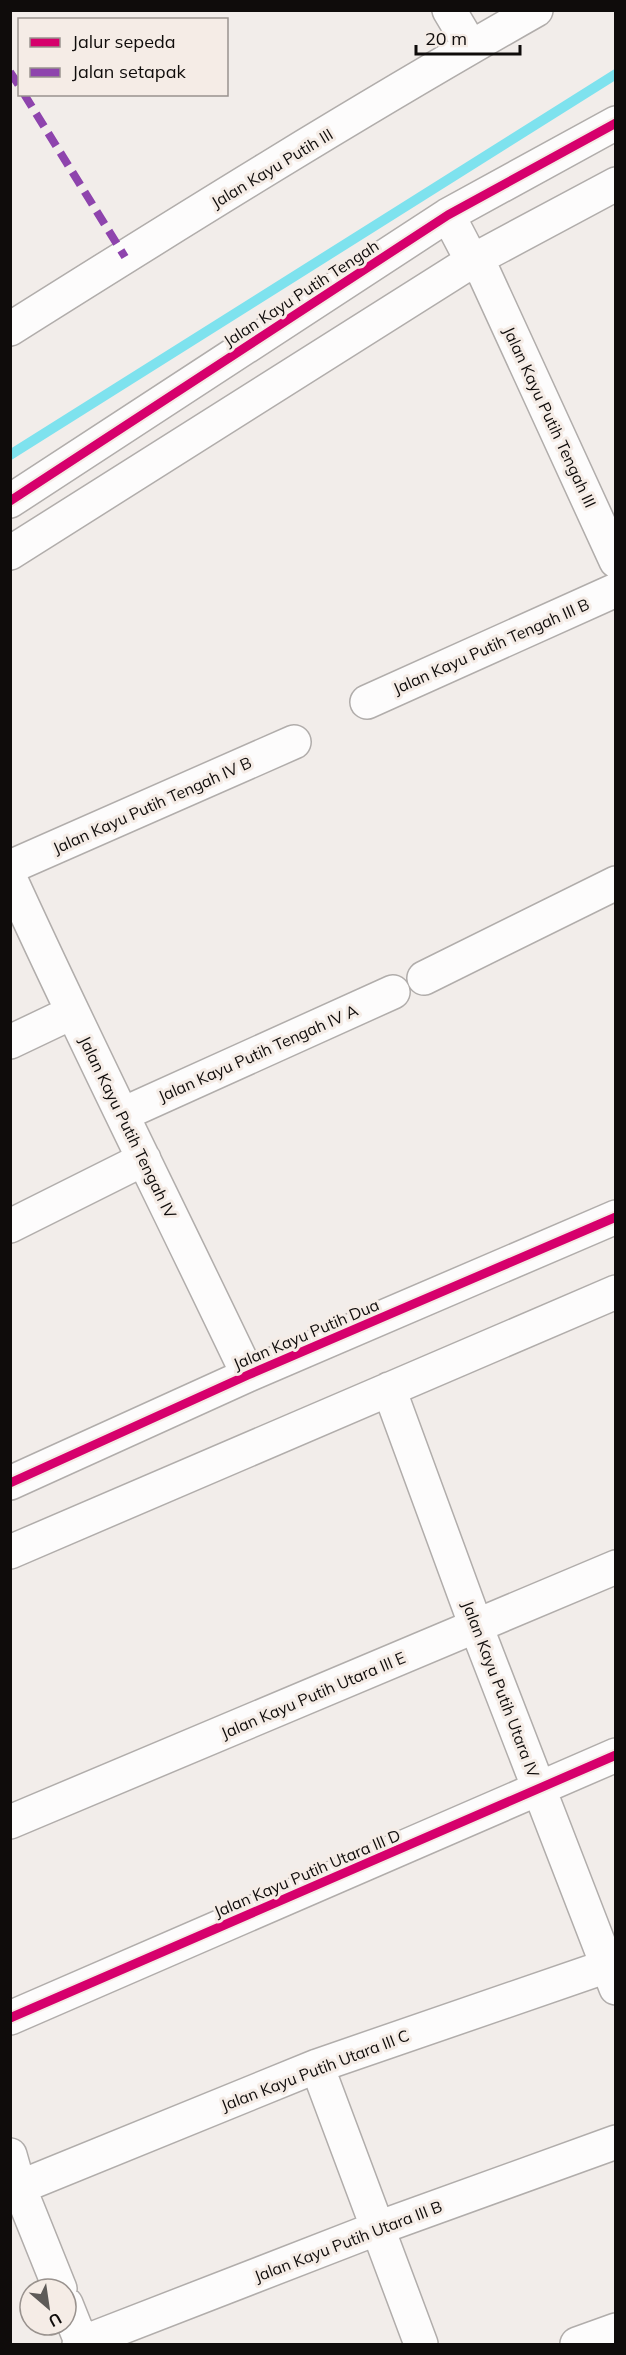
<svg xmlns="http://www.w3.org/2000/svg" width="626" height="2355" viewBox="0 0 626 2355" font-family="Mulish,sans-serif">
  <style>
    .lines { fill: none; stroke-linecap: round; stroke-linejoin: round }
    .stream { stroke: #7ee2ee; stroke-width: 10 }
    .minor-casing { stroke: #b1adab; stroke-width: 36 }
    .minor { stroke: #fdfcfc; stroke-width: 33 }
    .quiet { stroke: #8e44ad; stroke-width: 8; stroke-dasharray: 15 8; stroke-linecap: butt }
    .cycleway-casing { stroke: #f5ece6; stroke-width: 13 }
    .cycleway { stroke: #d6006c; stroke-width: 9 }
    .labels { text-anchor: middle; stroke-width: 6; stroke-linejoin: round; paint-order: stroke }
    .street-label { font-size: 16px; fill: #0f0c0b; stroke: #f5ece6 }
  </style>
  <rect width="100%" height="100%" fill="#f2edea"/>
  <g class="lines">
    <path class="stream" d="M 10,455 L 616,74"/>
    <g class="minor-casing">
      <path id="minor" d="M 449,10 L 471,47
        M 448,215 L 472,261 L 484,273 L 616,561
        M 10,329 C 183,220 358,111 536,10
        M 10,501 L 448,215 L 616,123
        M 10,553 L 472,261 L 616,184
        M 367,702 L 616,590
        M 10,867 L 294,742
        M 10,878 C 86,1045 169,1209 248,1375
        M 424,978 L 616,883
        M 10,1042 L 71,1013
        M 123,1114 L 393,992
        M 10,1226 L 144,1159
        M 389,1389 L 476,1626 L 616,1988
        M 10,1483 L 248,1375 L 616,1217
        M 10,1552 L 616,1292
        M 10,1822 L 616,1567
        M 10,2018 L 616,1755
        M 317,2066 L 421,2344
        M 10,2155 L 19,2187 L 60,2289
        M 10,2191 L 317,2066 L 616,1963
        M 66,2304 L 82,2344
        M 79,2344 L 378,2228 L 616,2142
        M 577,2344 L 616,2330"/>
    </g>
    <use href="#minor" class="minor"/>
    <path class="quiet" d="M 10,72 L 20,87
      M 24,94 L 125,257"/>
    <g class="cycleway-casing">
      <path id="cycleway" d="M 10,501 L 448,215 L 616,123
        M 10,1483 L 248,1375 L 616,1217
        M 10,2018 L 616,1755"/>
    </g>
    <use href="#cycleway" class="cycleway"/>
  </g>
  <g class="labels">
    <g class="street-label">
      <text transform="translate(272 168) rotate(-31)" y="6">Jalan Kayu Putih III</text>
      <text transform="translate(301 293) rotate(-33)" y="6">Jalan Kayu Putih Tengah</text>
      <text transform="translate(550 417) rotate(65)" y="6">Jalan Kayu Putih Tengah III</text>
      <text transform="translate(491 646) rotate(-24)" y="6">Jalan Kayu Putih Tengah III B</text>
      <text transform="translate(152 805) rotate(-24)" y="6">Jalan Kayu Putih Tengah IV B</text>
      <text transform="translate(258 1053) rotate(-24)" y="6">Jalan Kayu Putih Tengah IV A</text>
      <text transform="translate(128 1127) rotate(64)" y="6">Jalan Kayu Putih Tengah IV</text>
      <text transform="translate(306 1334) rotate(-23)" y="6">Jalan Kayu Putih Dua</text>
      <text transform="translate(501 1689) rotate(69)" y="6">Jalan Kayu Putih Utara IV</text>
      <text transform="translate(313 1695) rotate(-23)" y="6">Jalan Kayu Putih Utara III E</text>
      <text transform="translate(307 1873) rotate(-23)" y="6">Jalan Kayu Putih Utara III D</text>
      <text transform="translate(315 2070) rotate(-21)" y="6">Jalan Kayu Putih Utara III C</text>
      <text transform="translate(348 2241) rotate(-21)" y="6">Jalan Kayu Putih Utara III B</text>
    </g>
  </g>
  <rect width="626" height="2355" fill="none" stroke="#0f0c0b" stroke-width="24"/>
  <rect x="18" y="18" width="210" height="78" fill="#f5ece6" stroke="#99928e" stroke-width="1.5"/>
  <rect x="30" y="38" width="30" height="9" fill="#d6006c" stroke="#99928e" stroke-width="1.5"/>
  <text x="72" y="48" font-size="18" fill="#0f0c0b">Jalur sepeda</text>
  <rect x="30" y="68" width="30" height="9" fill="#8e44ad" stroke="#99928e" stroke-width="1.5"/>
  <text x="72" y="78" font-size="18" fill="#0f0c0b">Jalan setapak</text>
  <g transform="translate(48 2307) rotate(151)"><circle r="28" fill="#f5ece6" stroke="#99928e" stroke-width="1.5"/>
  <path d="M0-4.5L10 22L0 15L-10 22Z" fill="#5e5b59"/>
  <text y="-9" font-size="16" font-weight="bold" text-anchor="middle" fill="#0f0c0b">U</text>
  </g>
  <path d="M416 45v9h104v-9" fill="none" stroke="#0f0c0b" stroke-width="3"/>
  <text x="425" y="45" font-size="18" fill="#0f0c0b" stroke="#f5ece6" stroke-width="4.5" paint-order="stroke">20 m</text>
</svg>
